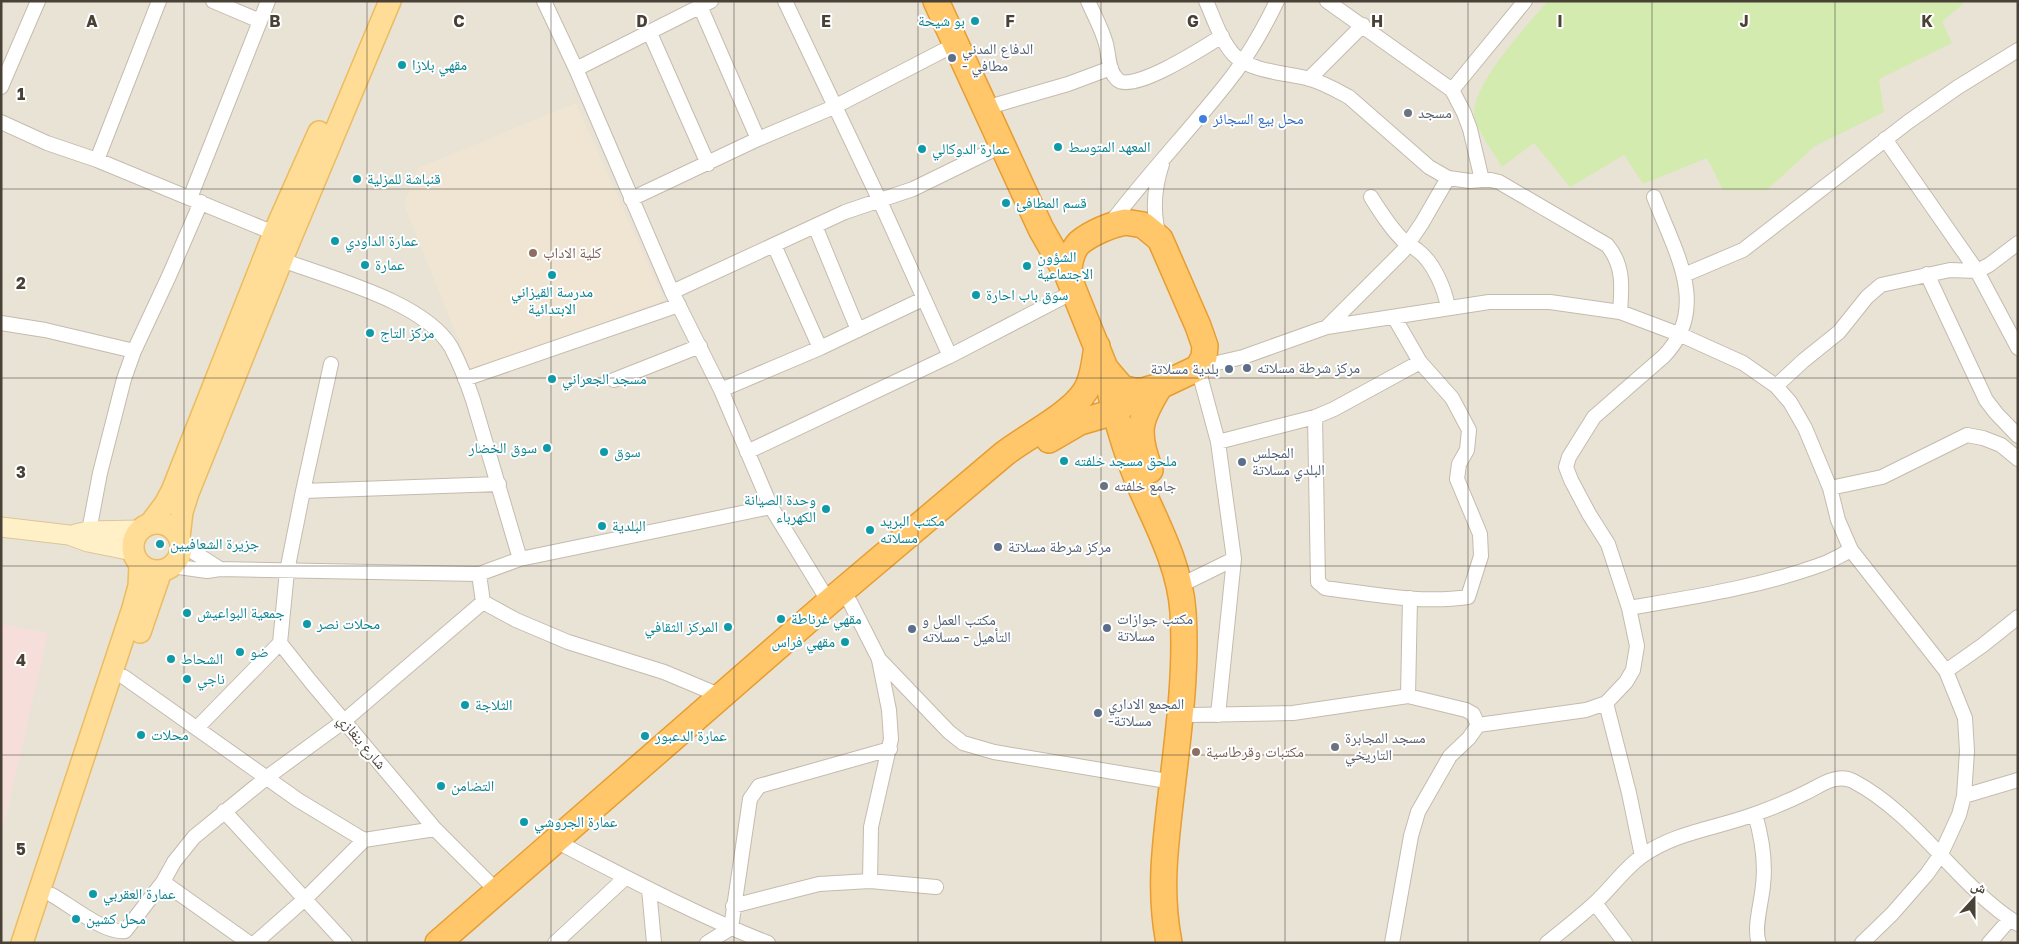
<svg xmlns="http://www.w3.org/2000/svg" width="2019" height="944" viewBox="0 0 2019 944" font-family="'Golos Text','Noto Naskh Arabic',sans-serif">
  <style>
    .residential { fill: #e9e3d6 }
    .education { fill: #efe5d2 }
    .medical { fill: #f6dedb }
    .green { fill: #d3ebaf }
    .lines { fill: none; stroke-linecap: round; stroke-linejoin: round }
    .street-casing { stroke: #c4bbad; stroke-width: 16 }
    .secondary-casing { stroke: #dbc698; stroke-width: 21 }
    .primary-casing { stroke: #ebbc60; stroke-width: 24 }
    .highway-casing { stroke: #e79d31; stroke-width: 28 }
    .street { stroke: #fff; stroke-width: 14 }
    .secondary { stroke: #fff0c8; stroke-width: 19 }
    .primary { stroke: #ffdd97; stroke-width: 21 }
    .highway { stroke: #ffc769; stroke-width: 25 }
    .grid { fill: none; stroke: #494136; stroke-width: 1; stroke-opacity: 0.55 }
    .culture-dot { fill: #0f9aa8; stroke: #fff; stroke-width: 2 }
    .service-dot { fill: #5c6f8a; stroke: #fff; stroke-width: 2 }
    .worship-dot { fill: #6b7280; stroke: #fff; stroke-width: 2 }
    .shop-dot { fill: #3f7fe0; stroke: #fff; stroke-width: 2 }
    .education-dot { fill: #8d6e63; stroke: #fff; stroke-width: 2 }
    .labels { text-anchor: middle; stroke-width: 4; stroke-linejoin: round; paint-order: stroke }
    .culture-label { font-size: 15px; fill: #0d838f; stroke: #fff; text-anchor: start }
    .service-label { font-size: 15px; fill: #4e5e75; stroke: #fff; text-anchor: start }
    .worship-label { font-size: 15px; fill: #5b616d; stroke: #fff; text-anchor: start }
    .shop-label { font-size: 15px; fill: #366cbe; stroke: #fff; text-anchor: start }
    .education-label { font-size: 15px; fill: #785e54; stroke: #fff; text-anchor: start }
    .street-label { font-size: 15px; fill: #494136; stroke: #fff }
    .grid-label { font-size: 16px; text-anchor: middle; font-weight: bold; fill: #494136; stroke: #fff; stroke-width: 4; stroke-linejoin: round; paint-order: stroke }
  </style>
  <rect width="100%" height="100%" fill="#f5f1e8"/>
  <path class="residential" d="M 1,1 L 2018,1 L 2018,943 L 1,943 Z"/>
  <path class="education" d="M 576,103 L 664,300 L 472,373 L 404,205 L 418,168 Z"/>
  <path class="medical" d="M 1,624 L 48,633 L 1,839 Z"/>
  <path class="green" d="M 1548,1 L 1966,1 L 1942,22 L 1952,43 L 1879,79 L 1884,112 L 1815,146 L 1767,190 L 1723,190 L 1707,158 L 1643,184 L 1624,155 L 1570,187 L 1534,143 L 1502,167 C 1493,152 1481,136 1475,120 C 1465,91 1529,23 1548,1 Z"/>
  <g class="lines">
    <g class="street-casing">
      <path id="street" d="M 213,1 L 260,21
        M 544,1 L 576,69 L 672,292 L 721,390 L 771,507 L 829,602
        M 785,1 L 879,199 L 950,356
        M 1088,1 C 1094,15 1102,29 1106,44 C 1109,55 1108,72 1118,80 C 1134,93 1206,46 1222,36
        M 1206,1 C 1214,19 1221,41 1234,55 C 1251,72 1288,73 1310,79 C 1324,83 1336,90 1349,97 L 1429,167 L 1448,178 L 1470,181 L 1482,180
        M 1327,1 L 1452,90 L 1464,113 L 1470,129 L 1482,180 L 1491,180 L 1499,182 L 1607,245 C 1624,265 1622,287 1620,312
        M 700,6 L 758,139
        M 650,33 L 708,164
        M 576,69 L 711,1
        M 1309,79 L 1363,25
        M 1,87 L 38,1
        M 1452,90 L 1525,1
        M 985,108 L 1068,84 L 1111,68
        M 1,122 L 47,143 L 97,160 L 274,233
        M 1885,139 L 1977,271 L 2018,348
        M 97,160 L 159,1
        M 1371,197 C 1381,213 1393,232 1407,244 C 1410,246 1414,247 1417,250 C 1433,261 1445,289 1448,308
        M 190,198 L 268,1
        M 631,199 L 758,139 L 834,107 L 956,44
        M 1110,224 C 1147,175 1189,131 1227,83 C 1247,58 1263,30 1277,1
        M 815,226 L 858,330
        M 1159,236 C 1152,211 1154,188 1162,164
        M 774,245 L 820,348
        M 274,257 C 325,277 423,300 451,347 C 460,364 467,382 473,400 L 520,559
        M 1927,274 L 1986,400 L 1996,413 L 2018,436
        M 1684,275 L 1743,250 L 1908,122 L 1958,87 L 2018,50
        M 672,292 L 845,212 L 913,189 L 1003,145
        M 1,323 L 45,330 L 134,351
        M 1327,327 L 1403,251 L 1422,223 L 1448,178
        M 331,364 L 303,491 L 287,571 L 280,643 L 311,682 L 435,829 L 497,891
        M 1200,367 L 1243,357 L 1327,327 L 1489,302 L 1550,302 L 1620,312 L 1681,335 L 1743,363 L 1776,386 L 1790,402 L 1805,428 L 1830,488 L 1838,520 L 1851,550 L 1946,671 L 1965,718 L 1967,751 L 1964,796 L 1959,815 L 1941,854 L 1927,874 L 1892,914 L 1862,943
        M 1198,368 L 1218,442 L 1234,559 L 1218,715
        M 465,379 L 679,305
        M 614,380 L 700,346
        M 1776,386 L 1803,361 L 1839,332 L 1867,297 L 1881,285 L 1950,270 L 1977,271 L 1989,265 L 2018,243
        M 721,390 L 820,348 L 923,299
        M 1315,417 L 1318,582 L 1325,588 C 1372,594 1421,604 1468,597 L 1481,556 L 1480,534 L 1457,479 L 1459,464 L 1467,450 L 1469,430 L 1452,398 L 1420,362 L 1394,317
        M 1218,442 L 1315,417 L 1334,409 L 1420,362
        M 747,452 L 950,356 L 1073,292
        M 1830,488 L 1882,477 L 1967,435 L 1983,438 L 2001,445 L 2018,459
        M 303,491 L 499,484
        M 89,531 L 100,473 L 124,379 L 134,351 L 169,276 L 201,202
        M 181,544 L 220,569
        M 172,566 L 207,571 L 220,569 L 479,574 L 520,559 L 771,507
        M 1179,586 L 1234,559
        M 483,602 L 516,620 L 568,642 L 664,672 L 726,698
        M 850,602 L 879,659 L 949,732 L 963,743 L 994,752 L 1161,780 L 1172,785 L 1175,789
        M 1629,608 C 1693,597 1759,587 1820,565 C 1830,562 1841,555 1851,550
        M 1946,671 L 1983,645 L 2018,617
        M 124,677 L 298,800 L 364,840 L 435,829
        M 1408,696 L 1410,598
        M 1606,703 L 1629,793 L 1642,856
        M 1191,715 L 1293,713 L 1408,696 L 1466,710 L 1473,714 L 1478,725
        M 197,728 L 280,643
        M 1964,796 L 2018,780
        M 224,811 L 345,943
        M 1755,814 C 1762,838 1766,860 1763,885 C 1762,901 1753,929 1759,943
        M 567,847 C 633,881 699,916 768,943
        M 870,881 L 871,827 L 891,739 L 889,710 L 879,660
        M 649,889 L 654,943
        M 52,895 C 70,905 105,934 125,931 L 163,882
        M 1595,903 L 1625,943
        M 733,906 L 819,884 L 870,881 L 936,887
        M 249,943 L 163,882 L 174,862 L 194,837 L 266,778 L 344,721 L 483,602 L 479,574
        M 255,943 L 306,898 L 364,840
        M 555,943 L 625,878
        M 707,943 L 731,928 L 750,799 L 759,786 L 890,749
        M 1392,943 L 1411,836 L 1418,812 L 1450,756 L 1469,738 L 1478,725 L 1586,710 L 1606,703 L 1626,682 L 1633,670 L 1637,646 L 1629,608 L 1608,544 L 1589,514 L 1571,480 L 1566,467 L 1569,457 L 1594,417 L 1664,356 C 1711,307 1674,250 1654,197
        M 1547,943 C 1564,929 1581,916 1597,901 C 1612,887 1625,868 1642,856 C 1675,832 1718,828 1755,814 C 1772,808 1791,800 1807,792 C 1821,785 1837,773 1853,781 C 1918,815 1956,885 2018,924
        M 1989,943 L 2010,919"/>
    </g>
    <g class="secondary-casing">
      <path id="secondary" d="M 1,527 L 69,535 L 88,542 L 133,551
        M 75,534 L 89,531 L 139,530"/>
    </g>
    <g class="primary-casing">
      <path id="primary" d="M133 547a24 24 0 1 1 48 0a24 24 0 1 1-48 0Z
        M 150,524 L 165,504 L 172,491 L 274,233 L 319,132
        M 179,537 L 182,512 L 188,493 L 289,242 L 390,1
        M 140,632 L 161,571
        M 22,943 L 133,608 L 139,586 L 140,565"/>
    </g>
    <g class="highway-casing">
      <path id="highway" d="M 936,1 L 1041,229 L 1068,276
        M 1125,222 L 1143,225 L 1160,239 L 1164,248 L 1198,326 L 1205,346 L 1204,357 L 1198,368 L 1160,386 L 1143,391 L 1134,391 L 1122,388 L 1105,368 L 1068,276 C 1069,265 1071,251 1079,243 C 1091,233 1110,225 1125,222 Z
        M 1105,368 C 1113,407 1123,444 1138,481 C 1156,523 1180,565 1183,612 C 1187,673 1178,736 1171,796 C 1165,847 1159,892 1169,943
        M 1049,440 L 1080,422 L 1114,412 L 1143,391
        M 1150,470 C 1135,431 1139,420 1160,386
        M 438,943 L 829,602 L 1004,454 C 1028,435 1078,412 1089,384 C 1094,372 1095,359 1097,346"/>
    </g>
    <use href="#street" class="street"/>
    <use href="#secondary" class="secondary"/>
    <use href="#primary" class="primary"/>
    <use href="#highway" class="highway"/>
  </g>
  <path class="grid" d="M 184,1 L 184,943M 367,1 L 367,943M 551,1 L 551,943M 734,1 L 734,943M 918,1 L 918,943M 1101,1 L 1101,943M 1285,1 L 1285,943M 1468,1 L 1468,943M 1652,1 L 1652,943M 1835,1 L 1835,943M 1,189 L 2018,189M 1,378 L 2018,378M 1,566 L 2018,566M 1,755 L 2018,755"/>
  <g class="culture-dot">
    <circle cx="975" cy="21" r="5"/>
    <circle cx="402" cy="65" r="5"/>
    <circle cx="1058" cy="147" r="5"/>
    <circle cx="922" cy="149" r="5"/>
    <circle cx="357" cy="179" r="5"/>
    <circle cx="1006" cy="203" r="5"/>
    <circle cx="335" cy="241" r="5"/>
    <circle cx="365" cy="265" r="5"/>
    <circle cx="1027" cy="266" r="5"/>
    <circle cx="552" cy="275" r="5"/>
    <circle cx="976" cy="295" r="5"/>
    <circle cx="370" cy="333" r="5"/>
    <circle cx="552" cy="379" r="5"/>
    <circle cx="547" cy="448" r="5"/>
    <circle cx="604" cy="452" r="5"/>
    <circle cx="1064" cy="461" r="5"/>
    <circle cx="826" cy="509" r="5"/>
    <circle cx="602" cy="526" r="5"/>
    <circle cx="870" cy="530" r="5"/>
    <circle cx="160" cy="544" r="5"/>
    <circle cx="187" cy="613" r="5"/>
    <circle cx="781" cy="619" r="5"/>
    <circle cx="307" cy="624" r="5"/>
    <circle cx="728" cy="627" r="5"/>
    <circle cx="845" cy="642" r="5"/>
    <circle cx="240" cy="652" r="5"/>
    <circle cx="171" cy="659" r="5"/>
    <circle cx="187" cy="679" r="5"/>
    <circle cx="465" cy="705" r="5"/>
    <circle cx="141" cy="735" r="5"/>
    <circle cx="645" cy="736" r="5"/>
    <circle cx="441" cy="786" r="5"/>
    <circle cx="524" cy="822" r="5"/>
    <circle cx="93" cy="894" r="5"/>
    <circle cx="76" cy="919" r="5"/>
  </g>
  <g class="service-dot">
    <circle cx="952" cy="58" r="5"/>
    <circle cx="1247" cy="368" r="5"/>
    <circle cx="1229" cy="369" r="5"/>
    <circle cx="1242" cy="462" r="5"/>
    <circle cx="998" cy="547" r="5"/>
    <circle cx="1107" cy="628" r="5"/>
    <circle cx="912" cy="629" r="5"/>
    <circle cx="1098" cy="713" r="5"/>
  </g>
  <g class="worship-dot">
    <circle cx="1408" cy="113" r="5"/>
    <circle cx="1104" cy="486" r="5"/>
    <circle cx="1335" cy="747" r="5"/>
  </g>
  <circle class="shop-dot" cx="1203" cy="119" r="5"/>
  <g class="education-dot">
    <circle cx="533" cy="253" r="5"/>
    <circle cx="1196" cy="752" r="5"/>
  </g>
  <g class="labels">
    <g class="culture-label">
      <text x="965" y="26" text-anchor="end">بو شيحة</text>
      <text x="412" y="70">مقهي بلازا</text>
      <text x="1068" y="152">المعهد المتوسط</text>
      <text x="932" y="154">عمارة الدوكالي</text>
      <text x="367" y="184">قنباشة للمزلية</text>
      <text x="1016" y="208">قسم المطافئ</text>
      <text x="345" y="246">عمارة الداودي</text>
      <text x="1037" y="262">الشؤون<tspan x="1037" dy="17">الاجتماعية</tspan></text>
      <text x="375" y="270">عمارة</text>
      <text x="552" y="297" text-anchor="middle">مدرسة القيزاني<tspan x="552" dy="17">الابتدائية</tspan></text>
      <text x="986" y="300">سوق باب احارة</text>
      <text x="380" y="338">مركز التاج</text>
      <text x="562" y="384">مسجد الجعراني</text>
      <text x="537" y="453" text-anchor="end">سوق الخضار</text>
      <text x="614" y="457">سوق</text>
      <text x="1074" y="466">ملحق مسجد خلفته</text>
      <text x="816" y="505" text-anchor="end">وحدة الصيانة<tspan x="816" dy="17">الكهرباء</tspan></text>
      <text x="880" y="526">مكتب البريد<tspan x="880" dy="17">مسلاته</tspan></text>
      <text x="612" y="531">البلدية</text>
      <text x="170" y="549">جزيرة الشعافيين</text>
      <text x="197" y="618">جمعية البواعيش</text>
      <text x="791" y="624">مقهي غرناطة</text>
      <text x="317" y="629">محلات نصر</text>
      <text x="718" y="632" text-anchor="end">المركز الثقافي</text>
      <text x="835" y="647" text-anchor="end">مقهي فراس</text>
      <text x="250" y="657">ضو</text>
      <text x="181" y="664">الشحاط</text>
      <text x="197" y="684">ناجي</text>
      <text x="475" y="710">الثلاجة</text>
      <text x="151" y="740">محلات</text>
      <text x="655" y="741">عمارة الدعبور</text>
      <text x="451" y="791">التضامن</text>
      <text x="534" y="827">عمارة الجروشي</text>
      <text x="103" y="899">عمارة العقربي</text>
      <text x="86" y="924">محل كشين</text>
    </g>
    <g class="service-label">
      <text x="962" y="54">الدفاع المدني<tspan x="962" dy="17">- مطافي</tspan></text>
      <text x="1257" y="373">مركز شرطة مسلاته</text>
      <text x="1219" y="374" text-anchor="end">بلدية مسلاتة</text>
      <text x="1252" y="458">المجلس<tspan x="1252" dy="17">البلدي مسلاتة</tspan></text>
      <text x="1008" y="552">مركز شرطة مسلاتة</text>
      <text x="1117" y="624">مكتب جوازات<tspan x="1117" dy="17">مسلاتة</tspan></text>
      <text x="922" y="625">مكتب العمل و<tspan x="922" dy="17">التأهيل - مسلاته</tspan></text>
      <text x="1108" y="709">المجمع الاداري<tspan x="1108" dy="17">-مسلاتة</tspan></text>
    </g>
    <g class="worship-label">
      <text x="1418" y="118">مسجد</text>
      <text x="1114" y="491">جامع خلفته</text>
      <text x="1345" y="743">مسجد المجابرة<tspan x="1345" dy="17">التاريخي</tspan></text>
    </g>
    <g class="shop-label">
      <text x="1213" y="124">محل بيع السجائر</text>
    </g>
    <g class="education-label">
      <text x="543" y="258">كلية الاداب</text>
      <text x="1206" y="757">مكتبات وقرطاسية</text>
    </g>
    <g class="street-label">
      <text transform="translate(362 742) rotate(50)" y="5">شارع بنغازي</text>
    </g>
  </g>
  <g class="grid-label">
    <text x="92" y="27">A</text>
    <text x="275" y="27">B</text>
    <text x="459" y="27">C</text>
    <text x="642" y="27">D</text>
    <text x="826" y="27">E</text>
    <text x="1010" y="27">F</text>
    <text x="1193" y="27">G</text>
    <text x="1377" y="27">H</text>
    <text x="1560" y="27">I</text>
    <text x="1744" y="27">J</text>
    <text x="1927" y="27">K</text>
    <text x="21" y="100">1</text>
    <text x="21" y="289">2</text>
    <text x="21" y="478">3</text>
    <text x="21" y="666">4</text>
    <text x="21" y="855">5</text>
  </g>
  <rect width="2019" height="944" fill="none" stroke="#494136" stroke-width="5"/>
  <g transform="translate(1974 899) rotate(21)" stroke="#ffffff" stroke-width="4" paint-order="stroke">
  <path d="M0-4L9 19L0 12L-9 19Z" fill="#494136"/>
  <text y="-8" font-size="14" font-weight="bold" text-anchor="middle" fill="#494136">ش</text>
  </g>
</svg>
